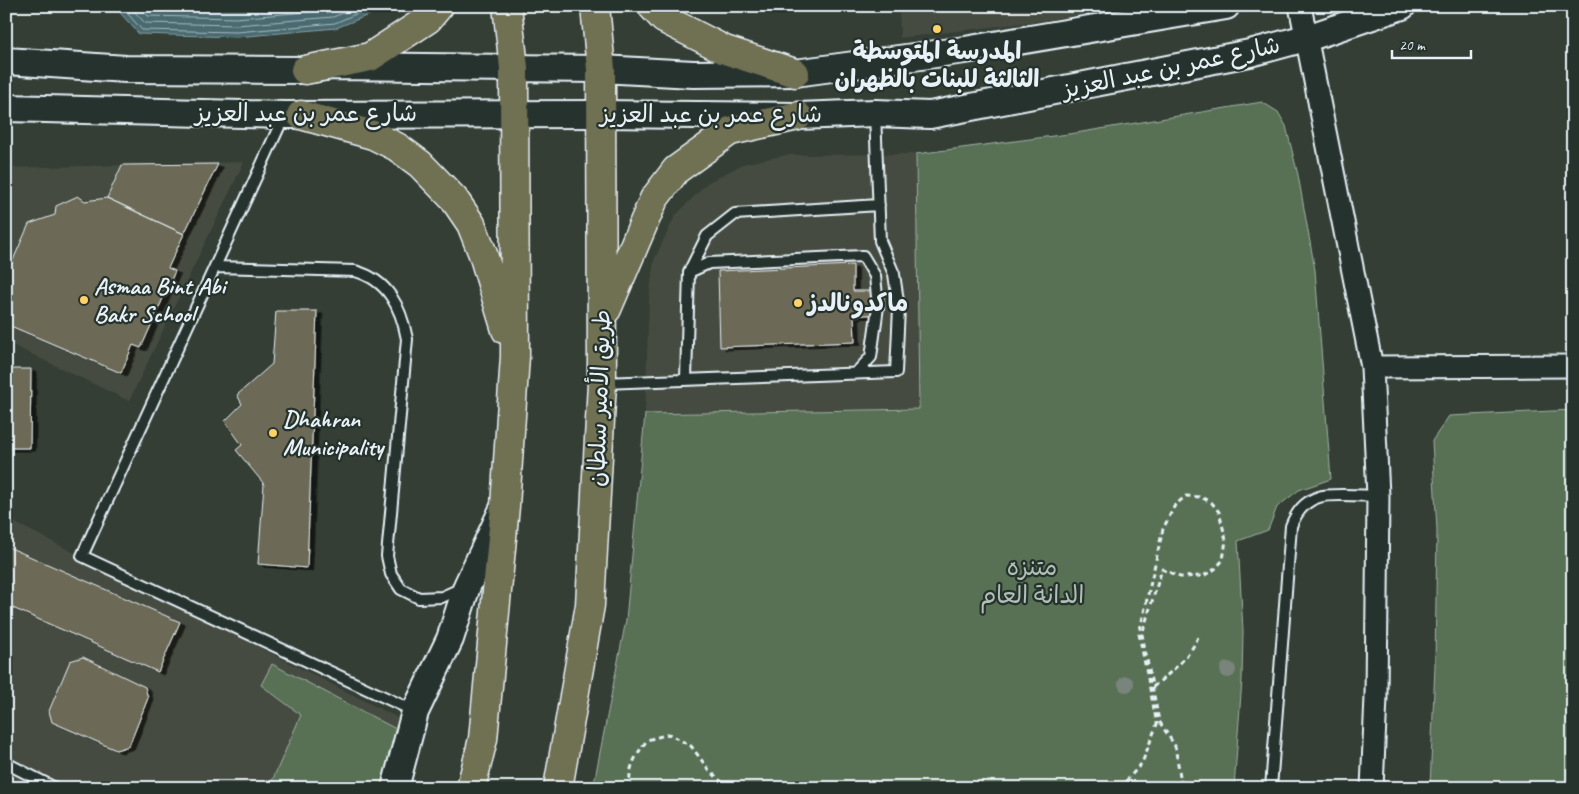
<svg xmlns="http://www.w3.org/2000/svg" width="1579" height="794" viewBox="0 0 1579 794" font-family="Caveat,'Playpen Sans Arabic',sans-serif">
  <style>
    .built { fill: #454b3f }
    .green { fill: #597155; stroke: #a0b1a6 }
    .water { fill: #496a6f; stroke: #89a0a6 }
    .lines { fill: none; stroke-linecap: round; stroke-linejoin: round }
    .shore { stroke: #a8bbc1; stroke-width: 1 }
    .building { fill: #6c6a56; stroke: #e8f1f8; filter: url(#shadow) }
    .service-casing { stroke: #e8f1f8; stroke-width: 14 }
    .minor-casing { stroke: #e8f1f8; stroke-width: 25 }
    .tertiary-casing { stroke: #e8f1f8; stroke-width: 30 }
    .primary-casing { stroke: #e8f1f8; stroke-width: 31 }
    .path { stroke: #e8f1f8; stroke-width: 3; stroke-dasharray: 5 4; stroke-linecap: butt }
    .service { stroke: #26332d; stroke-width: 10 }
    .minor { stroke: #26332d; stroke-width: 21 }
    .tertiary { stroke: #26332d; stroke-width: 26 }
    .primary { stroke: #706f52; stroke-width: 28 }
    .tree { fill: #78847c }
    .poi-dot { fill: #ffd166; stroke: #26332d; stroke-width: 2 }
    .labels { text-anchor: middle; stroke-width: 4.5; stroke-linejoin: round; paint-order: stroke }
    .poi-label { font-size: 24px; font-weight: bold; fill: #e8f1f8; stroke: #26332d; text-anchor: start }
    .street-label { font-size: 24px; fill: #e8f1f8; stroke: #26332d }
    .park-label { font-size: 24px; fill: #afbeb7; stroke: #26332d }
  </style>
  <defs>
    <filter id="shadow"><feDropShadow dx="5.5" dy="3" stdDeviation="0" flood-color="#0009"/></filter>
  </defs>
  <rect width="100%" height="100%" fill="#343e35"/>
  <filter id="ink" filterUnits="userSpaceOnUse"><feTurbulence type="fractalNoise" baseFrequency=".02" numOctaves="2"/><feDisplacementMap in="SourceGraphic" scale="10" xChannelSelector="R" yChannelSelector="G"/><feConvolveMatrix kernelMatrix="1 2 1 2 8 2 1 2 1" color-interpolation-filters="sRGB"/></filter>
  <g filter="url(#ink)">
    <path class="built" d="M 899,6 L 1125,6 L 1049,20 L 900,38 Z
      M 916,154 L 919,409 L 645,414 L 649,299 L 654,260 L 675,216 L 707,183 L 743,164 L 786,155 Z
      M 244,162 L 129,401 L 6,342 L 6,168 Z
      M 6,518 L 406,722 L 388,788 L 6,788 Z"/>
    <path class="green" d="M 1262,102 L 1278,112 L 1286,126 L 1298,175 L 1315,270 L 1331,479 L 1299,490 L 1277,507 L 1268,530 L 1238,541 L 1243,631 L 1242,680 L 1234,788 L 593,788 L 626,620 L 645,414 L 919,409 L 916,154 L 1076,133 Z
      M 1573,410 L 1573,788 L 1430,788 L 1435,665 L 1437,530 L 1432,441 L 1449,416 Z
      M 272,664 L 396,729 L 380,788 L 269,788 L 301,715 L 261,685 Z"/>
    <path class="water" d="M 114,6 L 383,6 L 371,14 L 336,28 L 237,37 L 139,34 Z"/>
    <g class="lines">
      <path class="shore" d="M 121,6 L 142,30 L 237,32 L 335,23 L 374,6
        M 129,6 L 145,23 L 237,25 L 333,17 L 361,6
        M 139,6 L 148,16 L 236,18 L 331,10 L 340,6"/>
    </g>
    <path class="building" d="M 218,164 L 184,234 L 107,198 L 122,165 Z
      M 78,196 L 85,201 L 107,198 L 184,234 L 168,268 L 175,271 L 141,348 L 133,345 L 121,373 L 6,324 L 6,276 L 29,224 L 55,215 L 56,206 Z
      M 853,265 L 853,291 L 877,291 L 878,314 L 854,316 L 855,342 L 720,347 L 718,271 Z
      M 276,311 L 317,311 L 307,568 L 258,564 L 264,484 L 236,450 L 242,445 L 225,421 L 242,404 L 237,395 L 272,364 Z
      M 6,369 L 31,369 L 30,448 L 6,448 Z
      M 6,546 L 180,622 L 158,672 L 6,605 Z
      M 83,657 L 145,687 L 148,698 L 129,746 L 116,750 L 52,722 L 49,711 L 70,661 Z"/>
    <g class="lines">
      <g class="service-casing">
        <path id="service" d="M 284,116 L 82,556 L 414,711
          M 215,267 L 355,271 C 388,280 401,307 407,339 L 387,556 L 391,574 L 401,589 L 419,598 L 442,597 L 464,587
          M 689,272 L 709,263 L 863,256 L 875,276 L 878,307 L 871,357 L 856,373
          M 686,379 L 689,272 L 707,236 L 735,214 L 879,205
          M 603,383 L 896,372 L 899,308 L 894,274 L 880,241 L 875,113
          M 6,763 L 55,788
          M 1271,788 L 1291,526 C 1296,513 1305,501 1319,497 C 1329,493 1365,496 1378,496"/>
      </g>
      <g class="minor-casing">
        <path id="minor" d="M 1300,6 L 1372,367 L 1378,496 L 1376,697 L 1372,788
          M 1372,367 L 1573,366"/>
      </g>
      <g class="tertiary-casing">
        <path id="tertiary" d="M 6,61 L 126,69 L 305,70 L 333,66 L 601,69 L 693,74 L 795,73 L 965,50 L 1226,6
          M 6,108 L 284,115 L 600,114 L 798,116 L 875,113 L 930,115 L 1250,53 L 1313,36 L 1402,6
          M 395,788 L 415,712 L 450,639 L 467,586 L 503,509"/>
      </g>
      <g class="primary-casing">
        <path id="primary" d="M 652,6 L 664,19 L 725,50 L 795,73
          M 305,70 L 370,57 L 428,19 L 439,6
          M 301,115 L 373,135 L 397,147 L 420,164 L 454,199 L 471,224 L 483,254 L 506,330
          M 607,309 L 654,199 L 676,170 L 730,131 L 798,116
          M 471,788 L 483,739 L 505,506 L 515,356 L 514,68 L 507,6
          M 558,788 L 590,605 L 602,383 L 601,69 L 595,6"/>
      </g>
      <path class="path" d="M 1153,687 C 1170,673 1190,657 1198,637
        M 631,788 C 626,769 637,754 647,740 L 669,734 L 691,746 L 709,770 L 728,788
        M 1120,788 L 1142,763 L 1157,724 L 1139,634 L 1163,529 L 1175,505 L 1186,496 L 1201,497 L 1212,503 L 1219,512 L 1226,540 L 1223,560 L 1215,569 L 1203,576 L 1180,577 L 1162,569 L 1142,634 L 1159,721 L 1175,746 L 1182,788"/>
      <use href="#service" class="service"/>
      <use href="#minor" class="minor"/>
      <use href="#tertiary" class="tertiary"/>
      <use href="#primary" class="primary"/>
    </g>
    <g class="tree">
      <circle cx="1228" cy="670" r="8"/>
      <circle cx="1126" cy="684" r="8"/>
    </g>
  </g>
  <g class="poi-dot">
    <circle cx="937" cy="29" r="5"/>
    <circle cx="84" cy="300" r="5"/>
    <circle cx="798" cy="303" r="5"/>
    <circle cx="273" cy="433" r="5"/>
  </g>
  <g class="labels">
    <g class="poi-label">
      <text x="937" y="59" text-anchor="middle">المدرسة المتوسطة<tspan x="937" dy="28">الثالثة للبنات بالظهران</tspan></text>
      <text x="94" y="294">Asmaa Bint Abi<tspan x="94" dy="28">Bakr School</tspan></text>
      <text x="808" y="311">ماكدونالدز</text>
      <text x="283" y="427">Dhahran<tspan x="283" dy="28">Municipality</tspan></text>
    </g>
    <g class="street-label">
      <text transform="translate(1171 67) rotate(-12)" y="8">شارع عمر بن عبد العزيز</text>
      <text x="306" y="121">شارع عمر بن عبد العزيز</text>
      <text x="711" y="122">شارع عمر بن عبد العزيز</text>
      <text transform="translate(599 398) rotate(-88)" y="8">طريق الأمير سلطان</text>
    </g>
    <g class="park-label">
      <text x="1032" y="575">متنزه<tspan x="1032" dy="28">الدانة العام</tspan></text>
    </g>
  </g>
  <rect width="1579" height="794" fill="none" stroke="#26332d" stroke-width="25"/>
  <rect x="12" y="12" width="1554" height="769" fill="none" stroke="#e8f1f8" stroke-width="2" filter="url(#ink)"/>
  <path d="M1392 50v8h79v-8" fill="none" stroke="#e8f1f8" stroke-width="2.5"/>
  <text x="1399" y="50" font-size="15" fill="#e8f1f8" stroke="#26332d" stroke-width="4" paint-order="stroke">20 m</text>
</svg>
